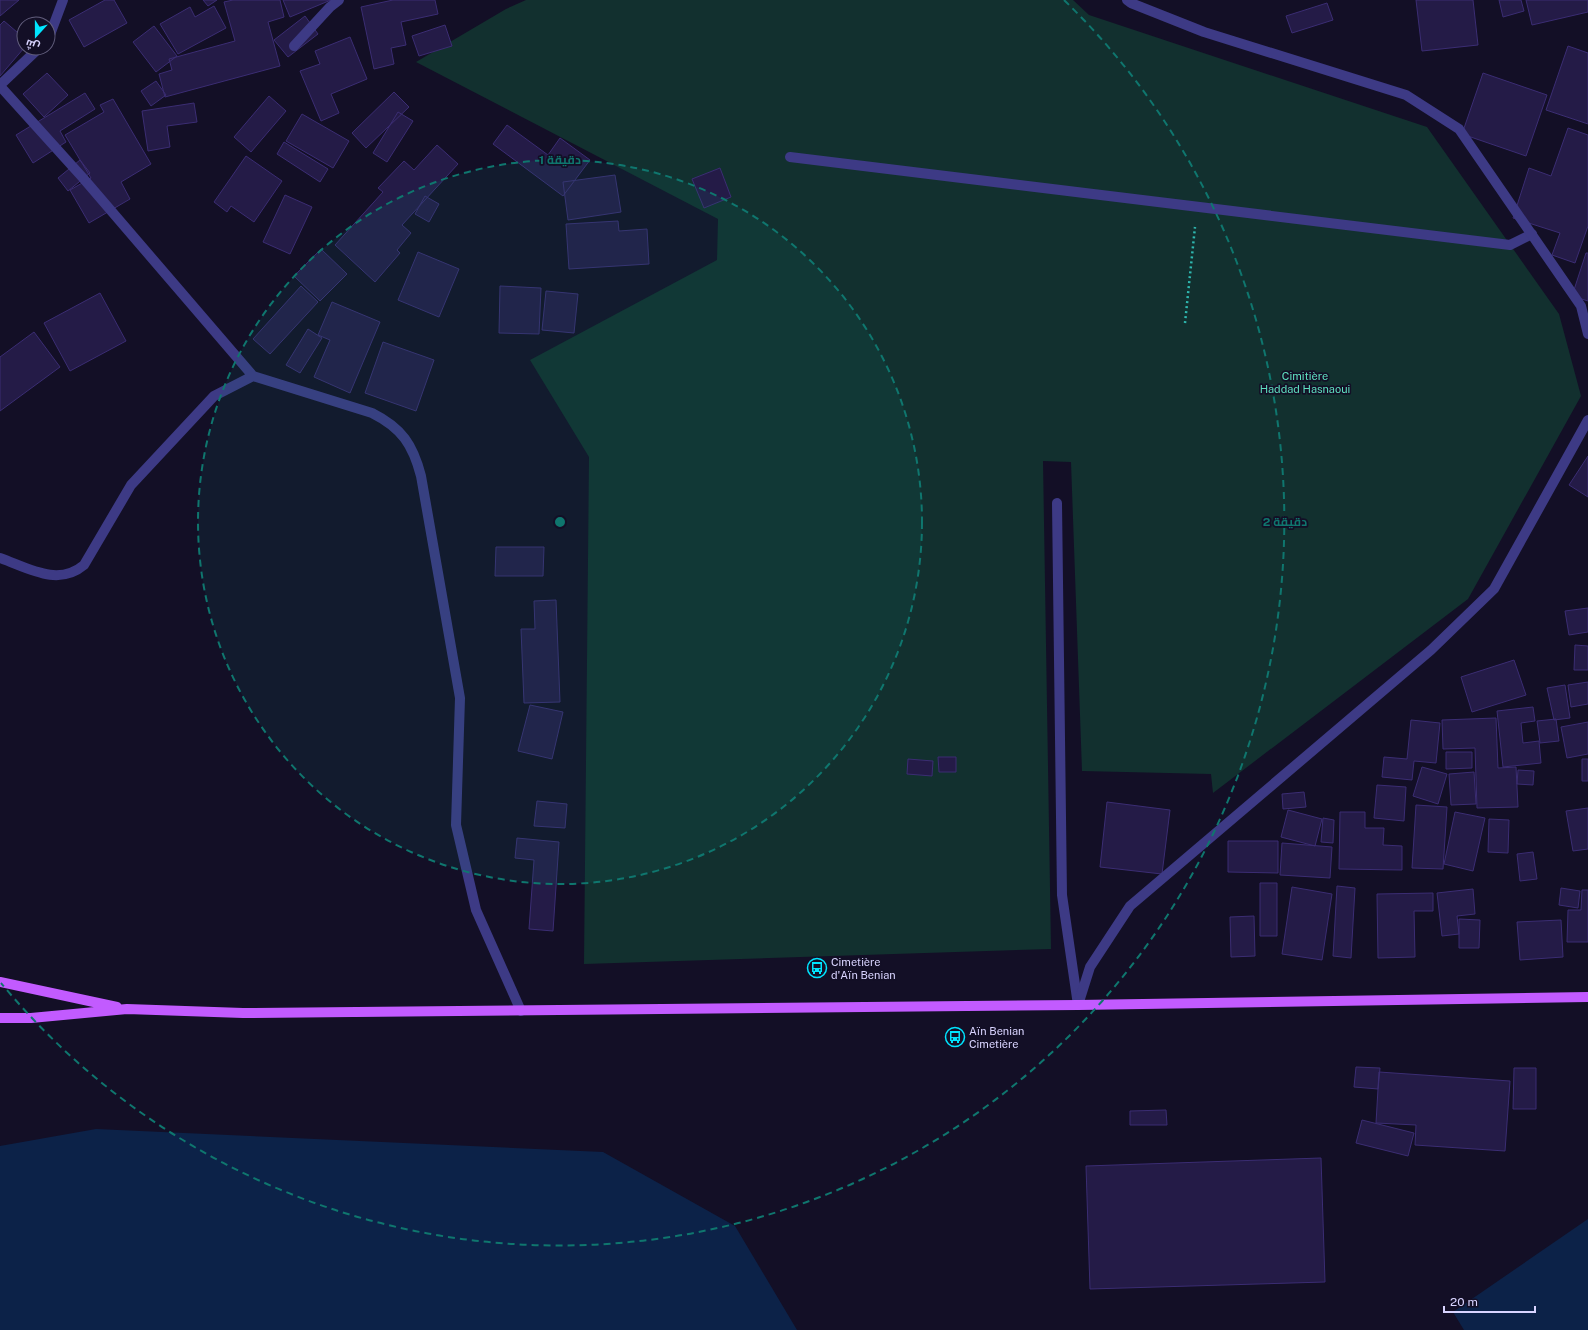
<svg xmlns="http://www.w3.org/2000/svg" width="1588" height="1330" viewBox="0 0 1588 1330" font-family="'Public Sans',Cairo,sans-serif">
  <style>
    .green { fill: #12302f }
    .water { fill: #0c2248 }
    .building { fill: #241b47; stroke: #3b2d73 }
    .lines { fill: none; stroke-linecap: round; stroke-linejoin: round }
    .path { stroke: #2fb8b0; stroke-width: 2.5; stroke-dasharray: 2 3; stroke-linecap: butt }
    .service { stroke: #3d3a85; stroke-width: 10 }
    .minor { stroke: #3d3a85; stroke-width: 10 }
    .tertiary { stroke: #3d3a85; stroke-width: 10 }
    .primary { stroke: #c25bff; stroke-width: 10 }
    .ring { fill: none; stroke: #0f766e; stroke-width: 2; stroke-dasharray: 7 5 }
    .labels { text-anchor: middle; stroke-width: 3.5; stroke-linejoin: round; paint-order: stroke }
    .park-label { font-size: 11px; fill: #5fe0c0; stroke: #130f26 }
    .poi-label { font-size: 11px; fill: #d9d4ff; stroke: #130f26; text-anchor: start }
    .centre { fill: #0f766e; stroke: #130f26; stroke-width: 2 }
    .ring-label { font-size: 12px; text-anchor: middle; font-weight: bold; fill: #0f766e; stroke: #130f26; stroke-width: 3.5; stroke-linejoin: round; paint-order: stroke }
  </style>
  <rect width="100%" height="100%" fill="#130f26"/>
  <path class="green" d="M 526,0 L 1073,0 L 1089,15 L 1427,127 L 1559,314 L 1581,396 L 1468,599 L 1213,793 L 1211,774 L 1082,771 L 1071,462 L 1043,461 L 1051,949 L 584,964 L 589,457 L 530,360 L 717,260 L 718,219 L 416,62 L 506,9 Z"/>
  <path class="water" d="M 96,1129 L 603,1152 L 735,1226 L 797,1330 L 0,1330 L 0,1146 Z
    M 1588,1219 L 1588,1330 L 1464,1330 L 1453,1312 Z"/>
  <path class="building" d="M 0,0 L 19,0 L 0,16 Z
    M 105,0 L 114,0 L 127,23 L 84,47 L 69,20 Z
    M 203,0 L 217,0 L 208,6 Z
    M 233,0 L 280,0 L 284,17 L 268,22 L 280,66 L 165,97 L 159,74 L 172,70 L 169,59 L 235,41 L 224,2 Z
    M 283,0 L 331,0 L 290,17 Z
    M 393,0 L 435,0 L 438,14 L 401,22 L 406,45 L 391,48 L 394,64 L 374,69 L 361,7 Z
    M 1416,0 L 1473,0 L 1478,45 L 1422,51 Z
    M 1499,0 L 1521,0 L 1524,11 L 1503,17 Z
    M 1526,0 L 1588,0 L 1588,12 L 1532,25 Z
    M 1327,3 L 1333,20 L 1292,33 L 1286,16 Z
    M 214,6 L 226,28 L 178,54 L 160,24 L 190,7 L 195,17 Z
    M 305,16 L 318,34 L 288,57 L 274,40 Z
    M 4,21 L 24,38 L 24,48 L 0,76 L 0,25 Z
    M 445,25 L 452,46 L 419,56 L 412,36 Z
    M 154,26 L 177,56 L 156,72 L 133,42 Z
    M 350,37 L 367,79 L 331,94 L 339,113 L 321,121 L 300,71 L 320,64 L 315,51 Z
    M 1568,46 L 1588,53 L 1588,124 L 1546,110 Z
    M 47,73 L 68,95 L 44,117 L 23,94 Z
    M 1483,73 L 1547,95 L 1526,156 L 1462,134 Z
    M 156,81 L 166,95 L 151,106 L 141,91 Z
    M 394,92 L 409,107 L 366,148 L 352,133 Z
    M 85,93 L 95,109 L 60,131 L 66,142 L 33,163 L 16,135 Z
    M 269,96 L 286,111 L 251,152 L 234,137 Z
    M 113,99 L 151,164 L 121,182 L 130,199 L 89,223 L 70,190 L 91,178 L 65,135 L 104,112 L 100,105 Z
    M 194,103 L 197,122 L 167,126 L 170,147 L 148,151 L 142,111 Z
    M 398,112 L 413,121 L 387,162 L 373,153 Z
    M 302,114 L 349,141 L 333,168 L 286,141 Z
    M 507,125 L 548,155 L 560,138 L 590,160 L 563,196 L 493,144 Z
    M 1568,128 L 1588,135 L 1588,226 L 1575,263 L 1552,255 L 1560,233 L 1513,218 L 1529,168 L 1551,176 Z
    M 284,142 L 328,169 L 320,182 L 277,154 Z
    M 437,145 L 458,164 L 402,225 L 411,233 L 397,250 L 400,253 L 375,282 L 335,245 L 383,192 L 378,188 L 404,161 L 414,170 Z
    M 246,156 L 282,181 L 254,222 L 231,206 L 227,212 L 214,202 Z
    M 80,160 L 90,173 L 68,191 L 58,178 Z
    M 720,168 L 731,197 L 704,208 L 692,179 Z
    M 615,175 L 621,212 L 568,220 L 563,182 Z
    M 285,195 L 312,207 L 290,254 L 263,242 Z
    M 425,196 L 439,204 L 429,222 L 415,214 Z
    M 618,221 L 619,231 L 647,229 L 649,264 L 569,269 L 566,224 Z
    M 321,249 L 347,274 L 320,301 L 294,276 Z
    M 418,252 L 459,269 L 439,317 L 398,300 Z
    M 1586,253 L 1588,253 L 1588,301 L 1572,296 Z
    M 301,286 L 318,302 L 270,354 L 253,339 Z
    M 500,286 L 541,288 L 539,334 L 499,333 Z
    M 546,291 L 578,294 L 574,333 L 542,330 Z
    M 100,293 L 126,341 L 70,371 L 44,323 Z
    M 332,302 L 380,322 L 350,393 L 314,377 L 330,340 L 318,335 Z
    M 308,329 L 322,338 L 300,373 L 286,365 Z
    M 34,332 L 60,367 L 0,411 L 0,357 Z
    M 383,342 L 434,360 L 416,411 L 365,393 Z
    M 1588,456 L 1588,497 L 1569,485 Z
    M 496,547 L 544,547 L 543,576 L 495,576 Z
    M 556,600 L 560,702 L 524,703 L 521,629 L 535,629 L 534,601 Z
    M 1588,608 L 1588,632 L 1569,635 L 1565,611 Z
    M 1575,645 L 1588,646 L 1588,670 L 1574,670 Z
    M 1514,660 L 1526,695 L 1472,712 L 1461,677 Z
    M 1588,682 L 1588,704 L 1571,707 L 1568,685 Z
    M 1565,685 L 1570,718 L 1554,720 L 1547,688 Z
    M 530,705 L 563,712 L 552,759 L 518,751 Z
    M 1533,707 L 1535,721 L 1521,723 L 1523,743 L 1539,741 L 1541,763 L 1503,767 L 1497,711 Z
    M 1496,718 L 1498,768 L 1516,767 L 1518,807 L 1477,808 L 1475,748 L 1443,749 L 1442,720 Z
    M 1556,719 L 1559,741 L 1540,743 L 1537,721 Z
    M 1411,720 L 1440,723 L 1436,763 L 1414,761 L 1412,780 L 1382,777 L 1384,757 L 1407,759 Z
    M 1588,722 L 1588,754 L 1567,758 L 1561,727 Z
    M 1446,752 L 1472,752 L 1472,768 L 1446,769 Z
    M 938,757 L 956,757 L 956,772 L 939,772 Z
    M 908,759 L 933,761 L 932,776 L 907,774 Z
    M 1582,759 L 1588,759 L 1588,781 L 1582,781 Z
    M 1422,767 L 1447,774 L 1438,804 L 1413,796 Z
    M 1518,770 L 1534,771 L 1533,785 L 1517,784 Z
    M 1474,772 L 1476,804 L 1451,805 L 1449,774 Z
    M 1377,785 L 1406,787 L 1404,821 L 1374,818 Z
    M 1304,792 L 1306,807 L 1283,809 L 1282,794 Z
    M 537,801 L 567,804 L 565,828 L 534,826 Z
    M 1107,802 L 1170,810 L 1162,874 L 1100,867 Z
    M 1416,805 L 1447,807 L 1443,869 L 1412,868 Z
    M 1588,808 L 1588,849 L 1573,851 L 1566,811 Z
    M 1288,810 L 1322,819 L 1315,846 L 1281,837 Z
    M 1340,812 L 1365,812 L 1365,828 L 1384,828 L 1383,845 L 1402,846 L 1402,870 L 1339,869 Z
    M 1455,812 L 1485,818 L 1473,871 L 1444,864 Z
    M 1323,818 L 1334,820 L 1333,843 L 1321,842 Z
    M 1489,819 L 1509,820 L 1508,853 L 1488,852 Z
    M 517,838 L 559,842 L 553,931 L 529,929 L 534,860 L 515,858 Z
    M 1228,841 L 1278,841 L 1278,873 L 1228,872 Z
    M 1282,843 L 1332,847 L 1330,878 L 1280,875 Z
    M 1533,852 L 1537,879 L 1520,881 L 1517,854 Z
    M 1260,883 L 1277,883 L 1277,936 L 1260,936 Z
    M 1337,886 L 1355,888 L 1351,958 L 1333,956 Z
    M 1292,887 L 1332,894 L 1322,960 L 1282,954 Z
    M 1561,888 L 1580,891 L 1578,908 L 1559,905 Z
    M 1473,889 L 1475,914 L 1457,916 L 1459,934 L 1442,936 L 1437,893 Z
    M 1582,890 L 1588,890 L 1588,942 L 1567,942 L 1568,910 L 1581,910 Z
    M 1433,893 L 1433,911 L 1414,911 L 1415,957 L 1378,958 L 1377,894 Z
    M 1254,916 L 1255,956 L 1231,957 L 1230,917 Z
    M 1459,919 L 1480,920 L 1479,948 L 1459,948 Z
    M 1561,920 L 1563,957 L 1520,960 L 1517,922 Z
    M 1356,1067 L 1380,1068 L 1378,1089 L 1354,1087 Z
    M 1514,1068 L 1536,1068 L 1536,1109 L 1513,1109 Z
    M 1379,1072 L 1510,1081 L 1505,1151 L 1415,1145 L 1416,1125 L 1376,1123 Z
    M 1166,1110 L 1167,1125 L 1130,1125 L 1130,1111 Z
    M 1362,1120 L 1414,1133 L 1408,1156 L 1356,1143 Z
    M 1321,1158 L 1325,1282 L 1090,1289 L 1086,1166 Z"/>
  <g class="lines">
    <path class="path" d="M 1185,323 L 1195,227"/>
    <path class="service" d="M 790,157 L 1510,245 L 1532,234
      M 1057,503 L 1062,895 L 1078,1005"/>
    <path class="minor" d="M 48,40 L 63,0
      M 294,46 L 330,7 L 339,0
      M 0,85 L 39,48
      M 0,86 L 83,178 L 253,376
      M 0,558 C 28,568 58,587 84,565 L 131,485 L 214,396 L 253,376 L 372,413 C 402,428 413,445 421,476 L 460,698 L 456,825 L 476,910 L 521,1011"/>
    <path class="tertiary" d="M 1127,0 L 1131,3 L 1204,32 L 1406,95 L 1459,129 L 1581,306 L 1588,334
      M 1078,1005 L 1090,967 L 1130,906 L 1431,650 L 1494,589 L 1588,420"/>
    <path class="primary" d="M 0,982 L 117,1007
      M 0,1018 L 31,1018 L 127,1009 L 243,1013 L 1078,1005 L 1588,997"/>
  </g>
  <circle cx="560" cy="522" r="362" fill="#0f766e" fill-opacity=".12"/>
  <g class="ring">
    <circle cx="560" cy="522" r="362"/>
    <path d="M1064 0A725 725 0 1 1 1 983"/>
  </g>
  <defs>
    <g id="bus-ring" transform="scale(1)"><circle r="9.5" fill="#130f26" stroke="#00e5ff" stroke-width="1.5"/><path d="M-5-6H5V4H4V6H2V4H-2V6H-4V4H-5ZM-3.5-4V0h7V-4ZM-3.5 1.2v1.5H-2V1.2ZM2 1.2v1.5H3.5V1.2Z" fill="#00e5ff"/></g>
  </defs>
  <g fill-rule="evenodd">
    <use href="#bus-ring" x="817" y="968"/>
    <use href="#bus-ring" x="955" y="1037"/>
  </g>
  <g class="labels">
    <g class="park-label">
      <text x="1305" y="380">Cimitière<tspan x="1305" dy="13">Haddad Hasnaoui</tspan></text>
    </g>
    <g class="poi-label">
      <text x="831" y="966">Cimetière<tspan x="831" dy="13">d'Aïn Benian</tspan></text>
      <text x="969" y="1035">Aïn Benian<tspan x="969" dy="13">Cimetière</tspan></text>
    </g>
  </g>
  <circle cx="560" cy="522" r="6" class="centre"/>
  <g class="ring-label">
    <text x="560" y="164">1 دقيقة</text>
    <text x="1285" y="526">2 دقيقة</text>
  </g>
  <g transform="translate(36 36) rotate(201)"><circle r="19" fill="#130f26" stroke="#625e7d"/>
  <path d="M0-3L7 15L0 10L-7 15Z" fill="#00e5ff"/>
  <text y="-6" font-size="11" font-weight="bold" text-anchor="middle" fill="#d9d4ff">ش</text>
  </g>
  <path d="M1444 1306v6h91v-6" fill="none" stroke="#d9d4ff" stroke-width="2"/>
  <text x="1450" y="1306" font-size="12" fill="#d9d4ff" stroke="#130f26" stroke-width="3" paint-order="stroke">20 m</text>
</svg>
